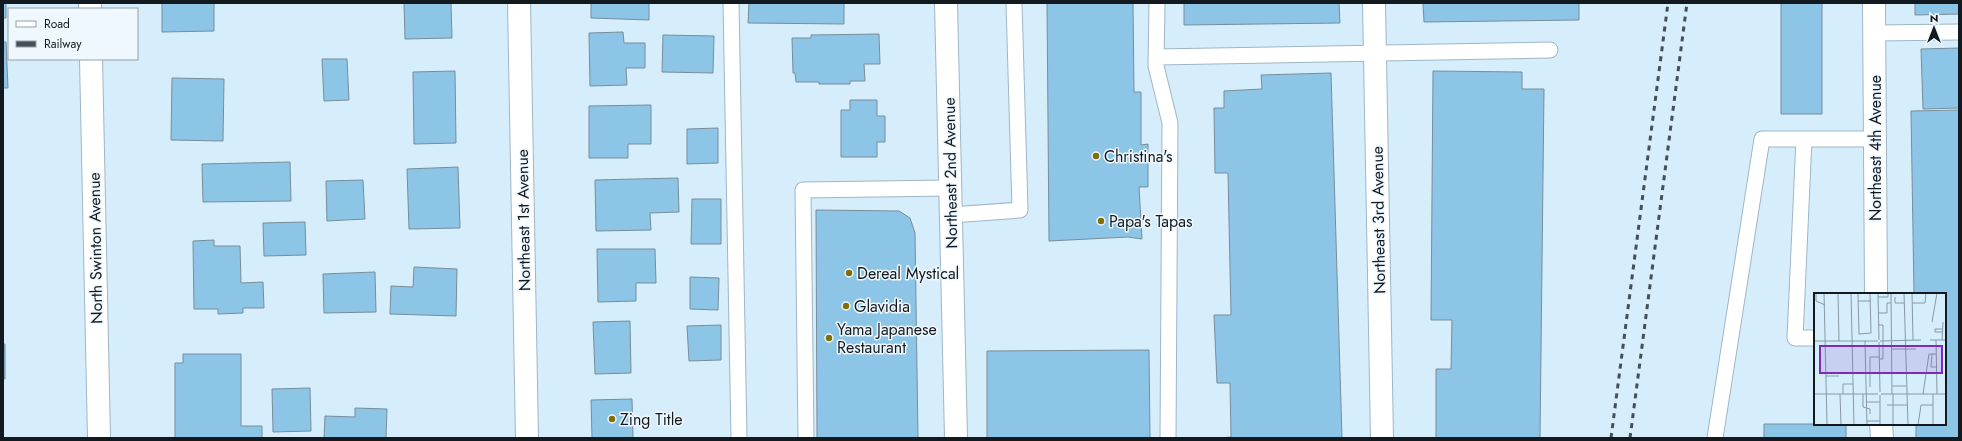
<svg xmlns="http://www.w3.org/2000/svg" width="1962" height="441" viewBox="0 0 1962 441" font-family="Jost,sans-serif">
  <style>
    .building { fill: #8dc5e6; stroke: #788d9b }
    .lines { fill: none; stroke-linecap: round; stroke-linejoin: round }
    .lane-casing { stroke: #9fb6c4; stroke-width: 17 }
    .street-casing { stroke: #9fb6c4; stroke-width: 24 }
    .secondary-casing { stroke: #9fb6c4; stroke-width: 24 }
    .lane { stroke: #fff; stroke-width: 15 }
    .street { stroke: #fff; stroke-width: 22 }
    .secondary { stroke: #fff; stroke-width: 22 }
    .rail { stroke: #445057; stroke-width: 3; stroke-dasharray: 5 5; stroke-linecap: butt }
    .poi-dot { fill: #806e0a; stroke: #eff8fe; stroke-width: 1.5 }
    .labels { text-anchor: middle; stroke-width: 3; stroke-linejoin: round; paint-order: stroke }
    .street-label { font-size: 16px; fill: #121a1f; stroke: #eff8fe }
    .poi-label { font-size: 16px; fill: #121a1f; stroke: #eff8fe; text-anchor: start }
    .inset-road { fill: none; stroke: #8899a4; stroke-width: 1 }
    .view { fill: #7b2cbf; fill-opacity: 0.15; stroke: #7b2cbf; stroke-width: 2 }
    .inset-edge { fill: none; stroke: #121a1f; stroke-width: 2 }
  </style>
  <rect width="100%" height="100%" fill="#d6edfc"/>
  <path class="building" d="M 3,3 L 6,3 L 6,18 L 3,18 Z
    M 162,3 L 214,3 L 214,31 L 162,32 Z
    M 404,3 L 451,3 L 452,38 L 405,39 Z
    M 591,3 L 649,3 L 649,20 L 591,18 Z
    M 749,3 L 844,3 L 844,24 L 748,23 Z
    M 1047,3 L 1133,3 L 1134,92 L 1141,92 L 1141,145 L 1148,144 L 1148,187 L 1139,187 L 1142,239 L 1128,237 L 1049,241 Z
    M 1184,3 L 1339,3 L 1340,23 L 1184,25 Z
    M 1423,3 L 1579,3 L 1579,20 L 1424,22 Z
    M 1781,3 L 1822,3 L 1822,114 L 1781,114 Z
    M 1915,3 L 1959,3 L 1959,14 L 1915,15 Z
    M 623,32 L 624,43 L 645,43 L 645,68 L 626,68 L 627,85 L 590,86 L 589,33 Z
    M 879,34 L 880,64 L 864,64 L 865,81 L 850,81 L 850,84 L 819,84 L 819,82 L 796,82 L 795,73 L 793,73 L 792,38 L 811,38 L 811,35 Z
    M 663,35 L 714,36 L 713,73 L 662,72 Z
    M 3,42 L 6,42 L 8,88 L 3,88 Z
    M 1959,48 L 1959,108 L 1923,109 L 1921,49 Z
    M 322,59 L 347,59 L 349,100 L 324,101 Z
    M 455,71 L 456,143 L 414,144 L 413,72 Z
    M 1433,71 L 1522,72 L 1522,89 L 1544,89 L 1540,438 L 1436,438 L 1436,369 L 1451,369 L 1452,320 L 1431,320 Z
    M 1331,73 L 1342,438 L 1219,438 L 1231,437 L 1230,383 L 1217,383 L 1214,315 L 1231,315 L 1228,173 L 1215,173 L 1214,108 L 1224,108 L 1224,91 L 1262,89 L 1261,75 Z
    M 172,78 L 224,79 L 223,141 L 171,140 Z
    M 850,100 L 877,100 L 877,116 L 885,116 L 885,142 L 877,142 L 877,157 L 841,157 L 841,110 L 850,110 Z
    M 651,105 L 651,144 L 628,144 L 628,158 L 589,158 L 589,106 Z
    M 1959,110 L 1959,438 L 1916,438 L 1916,424 L 1945,424 L 1945,294 L 1914,294 L 1911,111 Z
    M 718,128 L 718,163 L 687,164 L 687,129 Z
    M 290,162 L 291,201 L 203,202 L 202,164 Z
    M 458,167 L 460,228 L 409,229 L 407,169 Z
    M 678,178 L 679,212 L 650,213 L 651,230 L 596,231 L 595,180 Z
    M 363,180 L 365,219 L 327,221 L 326,181 Z
    M 692,199 L 721,199 L 721,244 L 691,244 Z
    M 816,210 L 899,211 L 910,218 L 915,233 L 918,438 L 817,438 Z
    M 305,222 L 306,255 L 264,256 L 263,223 Z
    M 214,240 L 214,246 L 240,246 L 241,283 L 263,282 L 264,308 L 243,308 L 243,313 L 218,314 L 218,309 L 194,309 L 193,241 Z
    M 597,249 L 655,249 L 656,283 L 636,283 L 636,301 L 598,302 Z
    M 414,267 L 457,269 L 456,316 L 390,314 L 391,286 L 413,287 Z
    M 375,272 L 376,312 L 324,313 L 323,274 Z
    M 690,277 L 719,278 L 718,310 L 690,309 Z
    M 630,321 L 631,373 L 595,374 L 593,322 Z
    M 721,325 L 721,360 L 689,361 L 687,326 Z
    M 3,344 L 5,344 L 5,379 L 3,379 Z
    M 1149,350 L 1150,438 L 987,438 L 987,351 Z
    M 183,354 L 241,354 L 241,426 L 262,426 L 262,438 L 175,438 L 175,363 L 183,363 Z
    M 310,388 L 311,431 L 273,432 L 272,389 Z
    M 632,399 L 633,438 L 592,438 L 591,400 Z
    M 355,408 L 387,409 L 386,438 L 324,438 L 325,416 L 355,417 Z
    M 1764,424 L 1846,424 L 1846,438 L 1764,438 Z"/>
  <g class="lines">
    <g class="lane-casing">
      <path id="lane" d="M 731,3 L 739,438
        M 1157,3 L 1156,66 L 1170,123 L 1168,438
        M 1874,33 L 1959,32
        M 1156,57 L 1550,50
        M 1804,139 L 1795,338 L 1815,338
        M 951,215 L 1020,210 L 1014,3
        M 806,438 L 803,190 L 950,188
        M 1715,438 L 1762,139 L 1875,139"/>
    </g>
    <g class="street-casing">
      <path id="street" d="M 90,3 L 90,9
        M 519,3 L 527,438
        M 1374,3 L 1382,438
        M 1874,3 L 1876,294
        M 91,59 L 99,438
        M 1881,424 L 1882,438"/>
    </g>
    <g class="secondary-casing">
      <path id="secondary" d="M 946,3 L 956,438"/>
    </g>
    <use href="#lane" class="lane"/>
    <use href="#street" class="street"/>
    <use href="#secondary" class="secondary"/>
    <path class="rail" d="M 1611,438 L 1668,3
      M 1630,438 L 1687,3"/>
  </g>
  <g class="poi-dot">
    <circle cx="1096" cy="156" r="4"/>
    <circle cx="1101" cy="221" r="4"/>
    <circle cx="849" cy="273" r="4"/>
    <circle cx="846" cy="306" r="4"/>
    <circle cx="829" cy="338" r="4"/>
    <circle cx="612" cy="419" r="4"/>
  </g>
  <g class="labels">
    <g class="street-label">
      <text transform="translate(1875 148) rotate(-90)" y="6">Northeast 4th Avenue</text>
      <text transform="translate(950 173) rotate(-91)" y="6">Northeast 2nd Avenue</text>
      <text transform="translate(523 220) rotate(-91)" y="6">Northeast 1st Avenue</text>
      <text transform="translate(1378 220) rotate(-91)" y="6">Northeast 3rd Avenue</text>
      <text transform="translate(95 248) rotate(-91)" y="6">North Swinton Avenue</text>
    </g>
    <g class="poi-label">
      <text x="1104" y="162">Christina's</text>
      <text x="1109" y="227">Papa's Tapas</text>
      <text x="857" y="279">Dereal Mystical</text>
      <text x="854" y="312">Glavidia</text>
      <text x="837" y="335">Yama Japanese<tspan x="837" dy="18">Restaurant</tspan></text>
      <text x="620" y="425">Zing Title</text>
    </g>
  </g>
  <g transform="translate(1814 293)">
    <rect width="132" height="132" fill="#d6edfc"/>
    <path class="inset-road" d="M 2,0 L 2,8 L 11,12M 10,0 L 13,132M 24,0 L 25,48M 37,0 L 40,132M 44,0 L 45,41 L 57,40 L 56,0M 64,0 L 65,47M 77,0 L 78,101M 90,0 L 94,132M 98,0 L 99,47M 64,4 L 74,4 L 74,0M 81,4 L 81,10 L 90,10M 44,8 L 57,8M 98,10 L 111,10 L 112,0M 64,20 L 73,20 L 73,10 L 77,10M 118,29 L 123,0M 64,32 L 69,32 L 69,48M 128,39 L 121,39 L 121,36 L 129,36M 116,47 L 132,47M 122,47 L 123,101M 128,47 L 129,29M 0,48 L 64,48M 51,48 L 53,132M 66,48 L 107,47M 65,49 L 66,99M 78,56 L 102,56M 118,61 L 117,74 L 123,74M 65,66 L 69,66 L 69,48M 12,83 L 25,83M 78,93 L 92,93M 56,94 L 56,64 L 65,64M 0,101 L 64,101M 26,101 L 27,132M 29,101 L 29,91 L 39,91M 49,101 L 49,114 L 56,116 L 56,121M 67,101 L 132,101M 79,101 L 79,132M 109,101 L 115,61 L 122,61M 119,101 L 119,132M 66,102 L 66,132M 52,109 L 66,109M 73,112 L 93,112M 53,128 L 66,128M 104,132 L 107,112 L 119,112"/>
    <path class="view" d="M 6,53 L 128,53 L 128,80 L 6,80 Z"/>
    <rect width="132" height="132" class="inset-edge"/>
  </g>
  <rect width="1962" height="441" fill="none" stroke="#121a1f" stroke-width="8"/>
  <rect x="8" y="8" width="130" height="52" fill="#eff8fe" stroke="#979fa5"/>
  <rect x="16" y="21" width="20" height="6" fill="#ffffff" stroke="#979fa5"/>
  <text x="44" y="28" font-size="12" fill="#121a1f">Road</text>
  <rect x="16" y="41" width="20" height="6" fill="#445057" stroke="#979fa5"/>
  <text x="44" y="48" font-size="12" fill="#121a1f">Railway</text>
  <g transform="translate(1934 28)" stroke="#eff8fe" stroke-width="3" paint-order="stroke">
  <path d="M0-3L7 15L0 10L-7 15Z" fill="#121a1f"/>
  <text y="-6" font-size="11" font-weight="bold" text-anchor="middle" fill="#121a1f">N</text>
  </g>
</svg>
